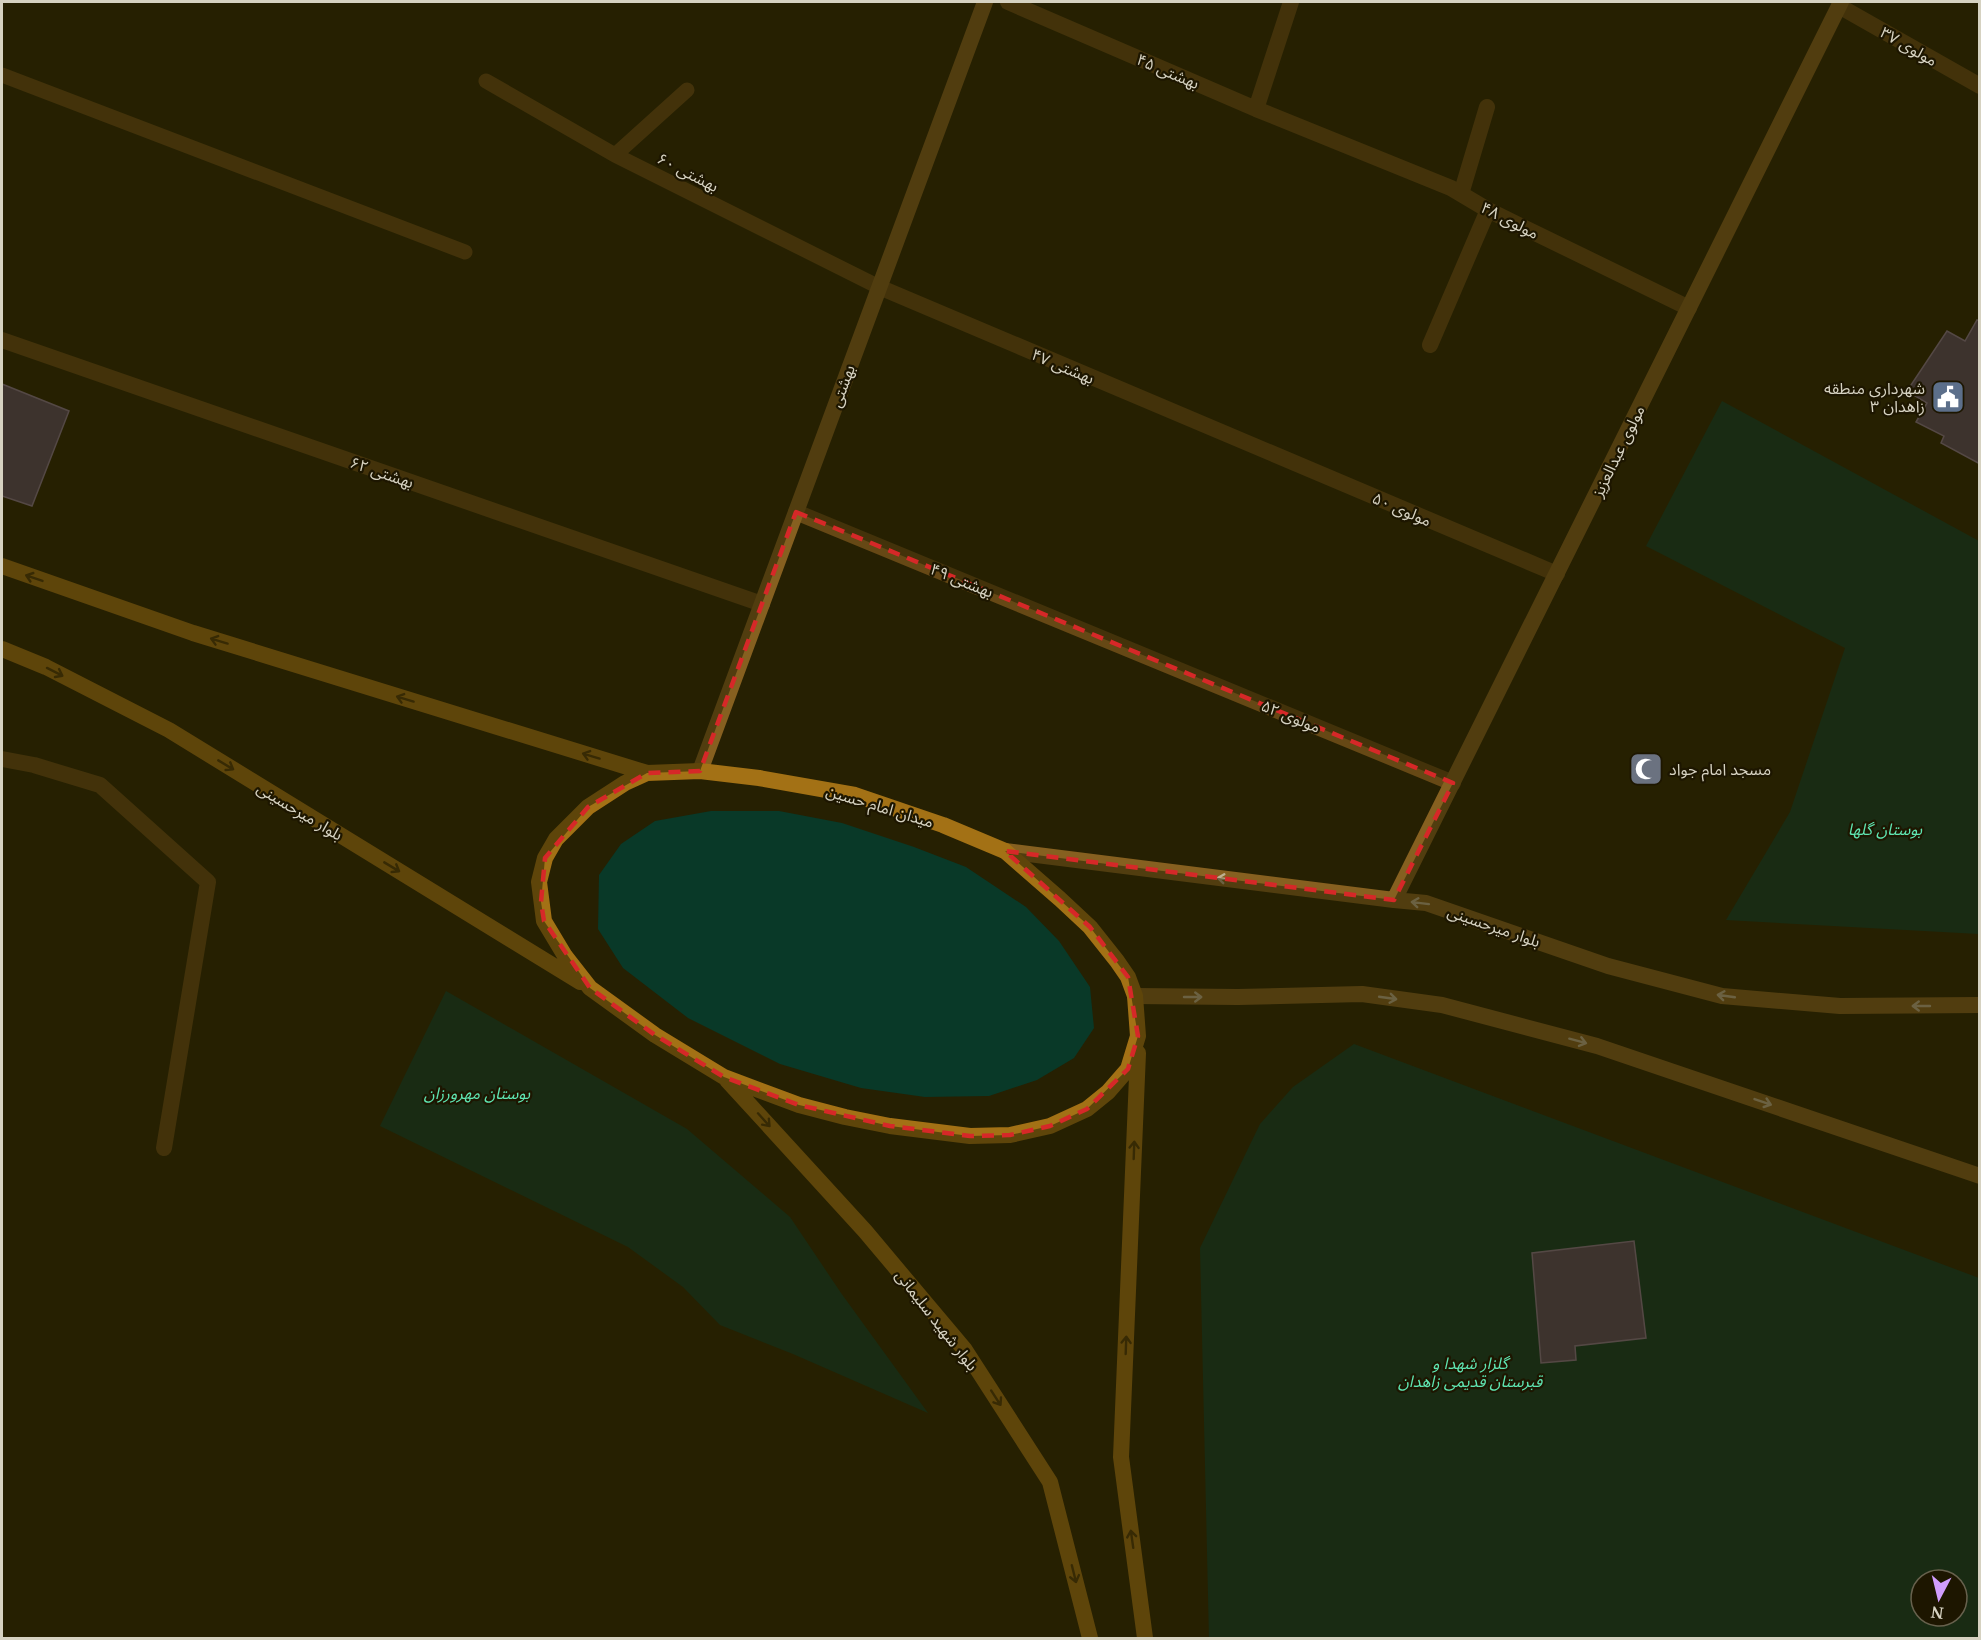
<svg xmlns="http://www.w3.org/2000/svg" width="1981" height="1640" viewBox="0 0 1981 1640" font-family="'Noto Serif','Noto Sans Arabic',serif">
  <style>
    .green { fill: #093928; fill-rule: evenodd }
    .building { fill: #5a4963; stroke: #8c7996; stroke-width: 1.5 }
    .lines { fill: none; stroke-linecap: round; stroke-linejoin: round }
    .service { stroke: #664815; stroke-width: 15 }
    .minor { stroke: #664815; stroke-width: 16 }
    .secondary { stroke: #866020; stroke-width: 16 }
    .primary { stroke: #a37115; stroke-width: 16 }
    .oneway { stroke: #4c3607 }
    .oneway2 { stroke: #beb091 }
    .marked { fill: none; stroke: #d62828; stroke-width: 4.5; stroke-dasharray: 12 8; stroke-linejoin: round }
    .labels { text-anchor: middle; stroke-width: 4.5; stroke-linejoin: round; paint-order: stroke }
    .street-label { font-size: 16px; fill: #d6d2c1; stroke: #1d1600 }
    .poi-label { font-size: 16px; fill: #d6d2c1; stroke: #1d1600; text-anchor: end }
    .park-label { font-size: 16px; font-style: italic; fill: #5fe6b2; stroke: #1d1600 }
  </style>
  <rect width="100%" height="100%" fill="#262002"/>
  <path class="green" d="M 1722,401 L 1979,541 L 1979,934 L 1726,920 L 1790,812 L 1845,648 L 1646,546 Z
    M 711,811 L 779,811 L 842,823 L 914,847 L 966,867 L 1026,907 L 1059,941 L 1090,987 L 1094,1028 L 1074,1058 L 1037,1080 L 989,1096 L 925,1097 L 861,1088 L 780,1064 L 688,1018 L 623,968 L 598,929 L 599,875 L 621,844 L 655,821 Z
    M 446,991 L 687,1129 L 790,1217 L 841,1293 L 928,1413 L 793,1354 L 720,1325 L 683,1287 L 628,1247 L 380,1126 Z
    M 1354,1044 L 1979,1278 L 1979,1638 L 1209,1638 L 1200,1248 L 1260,1124 L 1293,1087 ZM 1921,1580 L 1957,1580 L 1957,1616 L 1921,1616 Z"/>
  <path class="building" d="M 1977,320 L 1980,321 L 1980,464 L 1941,443 L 1944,436 L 1916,422 L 1927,403 L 1907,391 L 1947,331 L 1965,341 Z
    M 2,384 L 69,411 L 32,506 L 2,496 Z
    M 1634,1241 L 1646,1338 L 1575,1346 L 1576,1360 L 1541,1363 L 1532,1253 Z"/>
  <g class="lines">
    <path class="service" d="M 2,75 L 465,252
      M 486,81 L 615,155 L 879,287
      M 615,155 L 687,90"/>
    <path class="minor" d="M 1008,2 L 1256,109 L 1451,188 L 1488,210 L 1689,308
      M 1839,6 L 1980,86
      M 1256,109 L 1291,2
      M 1461,194 L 1487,107
      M 879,287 L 1557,574
      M 2,340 L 762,604
      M 1430,345 L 1488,210
      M 796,512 L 1453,783
      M 2,759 L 34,765 L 100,785 L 208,882 L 164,1148"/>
    <path class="secondary" d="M 700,771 L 985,2
      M 1005,851 L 1394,900 L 1426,903 L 1608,966 L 1722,996 L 1840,1006 L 1980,1005
      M 1394,900 L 1841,2
      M 1135,996 L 1238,997 L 1362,994 L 1442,1005 L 1597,1046 L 1980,1176"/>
    <path class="primary" d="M 2,566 L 193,633 L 647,773
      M 2,649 L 46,667 L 169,730 L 580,982
      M 700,771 L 759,778 L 855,795 L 943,825 L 1005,851 L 1060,899 L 1090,927 L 1117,961 L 1128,977 L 1135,996 L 1138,1036 L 1128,1069 L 1108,1092 L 1087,1109 L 1050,1126 L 1010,1135 L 970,1136 L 890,1126 L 845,1117 L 799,1105 L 724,1077 L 655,1035 L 590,988 L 565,956 L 544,921 L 539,882 L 545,858 L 556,839 L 588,807 L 625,783 L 647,773 Z
      M 1138,1053 L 1121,1457 L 1145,1638
      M 727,1080 L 865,1231 L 965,1350 L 1050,1482 L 1090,1638"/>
  </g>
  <defs><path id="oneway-shaft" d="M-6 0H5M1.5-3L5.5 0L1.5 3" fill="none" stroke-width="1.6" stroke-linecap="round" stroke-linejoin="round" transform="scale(1.5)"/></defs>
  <g class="oneway">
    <use href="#oneway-shaft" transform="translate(34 578) rotate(-161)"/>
    <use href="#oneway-shaft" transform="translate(219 641) rotate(-163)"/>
    <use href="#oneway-shaft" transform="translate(55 672) rotate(27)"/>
    <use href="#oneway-shaft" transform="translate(405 699) rotate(-163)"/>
    <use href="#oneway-shaft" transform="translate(591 756) rotate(-163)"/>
    <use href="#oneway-shaft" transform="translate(226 765) rotate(31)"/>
    <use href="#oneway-shaft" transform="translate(392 867) rotate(31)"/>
    <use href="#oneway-shaft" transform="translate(764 1120) rotate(48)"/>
    <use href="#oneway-shaft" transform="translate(1134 1150) rotate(-88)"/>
    <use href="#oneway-shaft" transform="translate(1126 1345) rotate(-88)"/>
    <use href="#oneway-shaft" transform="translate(996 1398) rotate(57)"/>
    <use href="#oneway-shaft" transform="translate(1132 1539) rotate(-98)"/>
    <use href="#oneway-shaft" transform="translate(1074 1574) rotate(76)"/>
  </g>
  <g class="oneway2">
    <use href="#oneway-shaft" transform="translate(1226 879) rotate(-173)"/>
    <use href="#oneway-shaft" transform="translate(1420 903) rotate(-173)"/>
    <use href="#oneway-shaft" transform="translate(1726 996) rotate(-172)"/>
    <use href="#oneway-shaft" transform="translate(1193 997)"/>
    <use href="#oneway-shaft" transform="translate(1388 998) rotate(8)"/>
    <use href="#oneway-shaft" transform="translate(1921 1006) rotate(180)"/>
    <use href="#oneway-shaft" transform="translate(1578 1041) rotate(15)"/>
    <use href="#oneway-shaft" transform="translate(1763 1102) rotate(19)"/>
  </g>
  <path d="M0 0H1981V1640H0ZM 796,512 L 1453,783 L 1394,900 L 1005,851 L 1090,927 L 1128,977 L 1138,1036 L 1128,1069 L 1087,1109 L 1050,1126 L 1010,1135 L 970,1136 L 890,1126 L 799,1105 L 724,1077 L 655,1035 L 590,988 L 544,921 L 541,902 L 545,858 L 588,807 L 647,773 L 700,771 Z" fill="#262002" fill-opacity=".55" fill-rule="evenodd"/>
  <path class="marked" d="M 796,512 L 1453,783 L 1394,900 L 1005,851 L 1090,927 L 1128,977 L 1138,1036 L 1128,1069 L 1087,1109 L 1050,1126 L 1010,1135 L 970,1136 L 890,1126 L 799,1105 L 724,1077 L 655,1035 L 590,988 L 544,921 L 541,902 L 545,858 L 588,807 L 647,773 L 700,771 Z"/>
  <defs>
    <g id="civic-square" transform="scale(1.725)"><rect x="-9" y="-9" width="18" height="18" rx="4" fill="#5c6f8a" stroke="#1d1600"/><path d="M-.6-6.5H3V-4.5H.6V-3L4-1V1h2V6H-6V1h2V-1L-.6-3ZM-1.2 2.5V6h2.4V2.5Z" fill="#fff"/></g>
    <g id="mosque-square" transform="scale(1.725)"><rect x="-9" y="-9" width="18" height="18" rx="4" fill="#6b7280" stroke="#1d1600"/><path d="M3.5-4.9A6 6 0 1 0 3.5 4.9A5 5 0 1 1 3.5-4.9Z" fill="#fff"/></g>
  </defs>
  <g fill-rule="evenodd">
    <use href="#civic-square" x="1948" y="397"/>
    <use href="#mosque-square" x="1646" y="769"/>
  </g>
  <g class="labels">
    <g class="street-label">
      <text transform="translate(1909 46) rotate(30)" y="6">مولوی ۳۷</text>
      <text transform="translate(1168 71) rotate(23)" y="6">بهشتی ۴۵</text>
      <text transform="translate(688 172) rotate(27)" y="6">بهشتی ۶۰</text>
      <text transform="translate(1510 220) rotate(27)" y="6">مولوی ۴۸</text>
      <text transform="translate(1063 366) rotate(23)" y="6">بهشتی ۴۷</text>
      <text transform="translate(842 386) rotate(-70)" y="6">بهشتی</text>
      <text transform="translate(1618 451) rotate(-64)" y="6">مولوی عبدالعزیز</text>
      <text transform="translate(382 472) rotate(19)" y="6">بهشتی ۶۲</text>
      <text transform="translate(1402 509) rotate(23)" y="6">مولوی ۵۰</text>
      <text transform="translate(962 580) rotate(22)" y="6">بهشتی ۴۹</text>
      <text transform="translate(1291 716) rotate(22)" y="6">مولوی ۵۲</text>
      <text transform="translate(880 806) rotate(17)" y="6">میدان امام حسین</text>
      <text transform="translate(300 811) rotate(31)" y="6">بلوار میرحسینی</text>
      <text transform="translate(1494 926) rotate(19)" y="6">بلوار میرحسینی</text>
      <text transform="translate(937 1320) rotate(52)" y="6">بلوار شهید سلیمانی</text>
    </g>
    <g class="poi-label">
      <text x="1925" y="394">شهرداری منطقه<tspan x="1925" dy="18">۳ زاهدان</tspan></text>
      <text x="1669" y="775" text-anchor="start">مسجد امام جواد</text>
    </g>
    <g class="park-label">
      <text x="1885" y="835">بوستان گلها</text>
      <text x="477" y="1099">بوستان مهرورزان</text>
      <text x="1470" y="1369">گلزار شهدا و<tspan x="1470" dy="18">قبرستان قدیمی زاهدان</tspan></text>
    </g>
  </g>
  <rect width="1981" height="1640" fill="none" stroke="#d6d2c1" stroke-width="6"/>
  <g transform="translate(1939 1598) rotate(187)"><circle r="28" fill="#1d1600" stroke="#67614d" stroke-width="1.5"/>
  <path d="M0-4.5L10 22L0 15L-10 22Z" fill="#d19dfe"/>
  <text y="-9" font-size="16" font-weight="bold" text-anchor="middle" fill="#d6d2c1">N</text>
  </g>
</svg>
